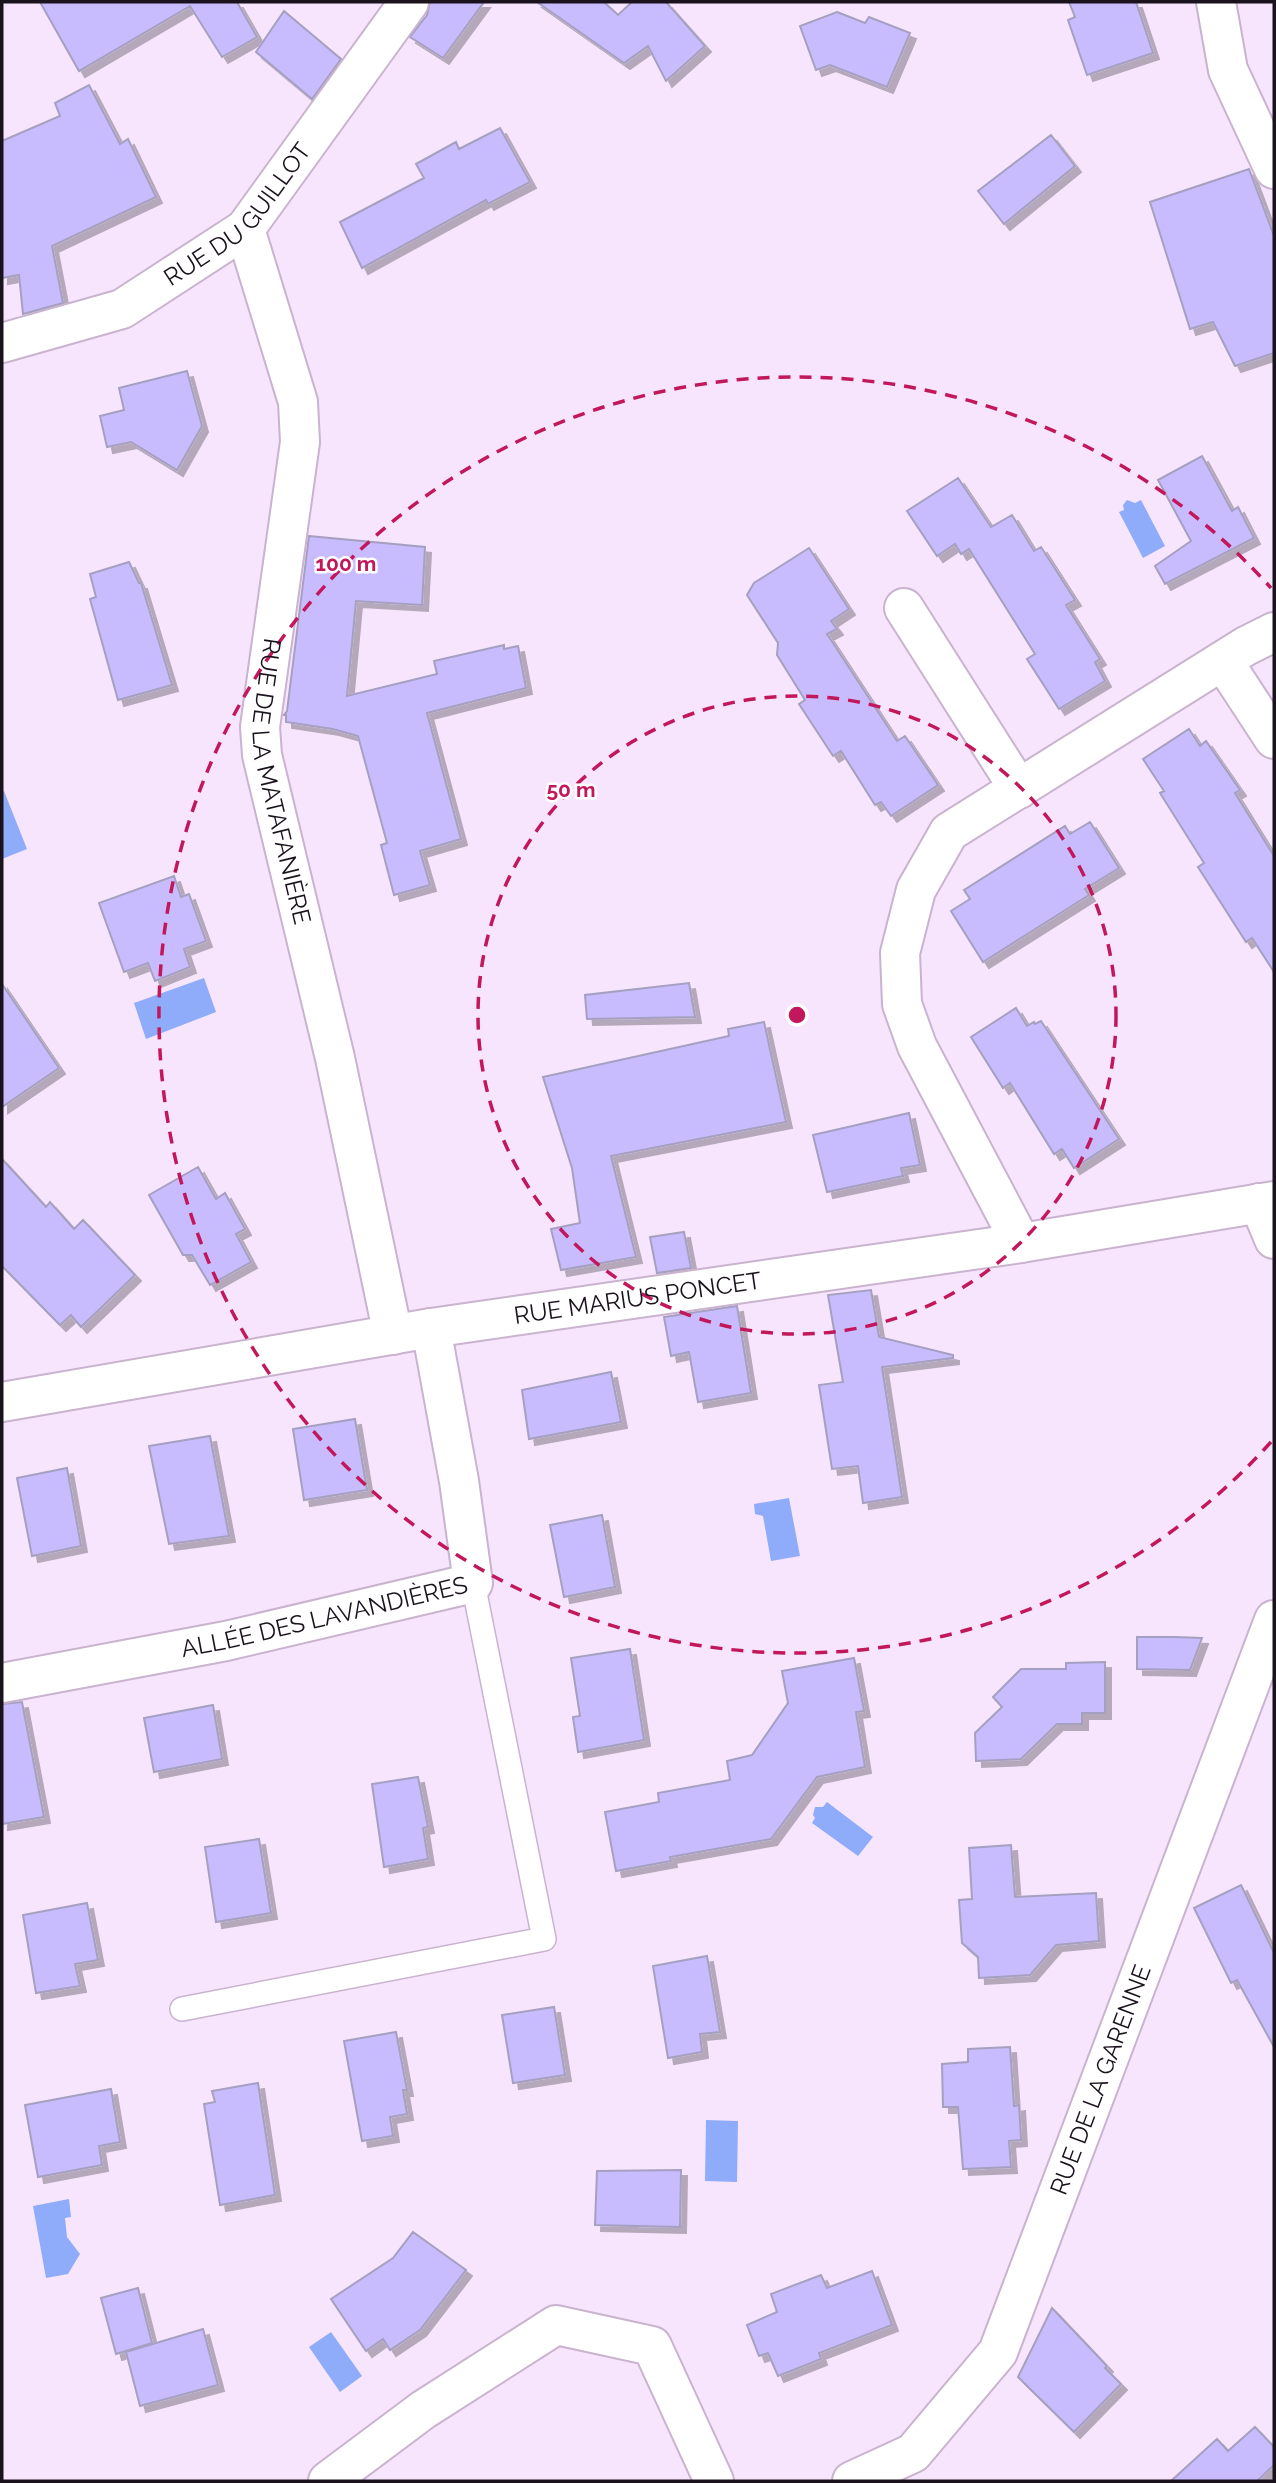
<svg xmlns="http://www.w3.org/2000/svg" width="1276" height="2483" viewBox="0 0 1276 2483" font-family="Raleway,sans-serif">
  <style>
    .water { fill: #8eacf9 }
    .building { fill: #c8bcfe; stroke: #a6a0c0; stroke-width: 2; filter: url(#shadow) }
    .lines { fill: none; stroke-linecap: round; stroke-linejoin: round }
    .lane-casing { stroke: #c9b3cf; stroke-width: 26 }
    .street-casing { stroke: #c9b3cf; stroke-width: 42 }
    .secondary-casing { stroke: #c9b3cf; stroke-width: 42 }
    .lane { stroke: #fff; stroke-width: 23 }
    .street { stroke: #fff; stroke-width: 38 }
    .secondary { stroke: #fff; stroke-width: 38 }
    .ring { fill: none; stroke: #c2185b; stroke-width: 3.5; stroke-dasharray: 12 9 }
    .labels { text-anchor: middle; stroke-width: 5; stroke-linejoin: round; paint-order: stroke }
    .street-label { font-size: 24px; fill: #1a121c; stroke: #fff }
    .centre { fill: #c2185b; stroke: #fff; stroke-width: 3.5 }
    .ring-label { font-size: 21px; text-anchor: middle; font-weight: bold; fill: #c2185b; stroke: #fff; stroke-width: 5; stroke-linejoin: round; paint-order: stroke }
  </style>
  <defs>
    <filter id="shadow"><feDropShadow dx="6" dy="6" stdDeviation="0" flood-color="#0004"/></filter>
  </defs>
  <rect width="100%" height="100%" fill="#f7e5fd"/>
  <path class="water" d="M 1127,500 L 1135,503 L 1141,500 L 1165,546 L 1143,558 L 1119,512 L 1124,510 L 1123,505 Z
    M 4,791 L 27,849 L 2,859 L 2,792 Z
    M 204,978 L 216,1012 L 146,1039 L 134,1003 Z
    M 789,1498 L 800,1556 L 771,1561 L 763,1516 L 755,1514 L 754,1504 Z
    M 827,1802 L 873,1837 L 858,1856 L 812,1823 L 815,1818 L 813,1815 L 815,1807 L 823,1807 Z
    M 706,2120 L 738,2121 L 737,2182 L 705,2181 Z
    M 69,2199 L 71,2217 L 65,2218 L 67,2237 L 80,2254 L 68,2274 L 46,2278 L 33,2206 Z
    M 331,2332 L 362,2376 L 340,2392 L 309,2347 Z"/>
  <path class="building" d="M 40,2 L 237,2 L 257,37 L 222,57 L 190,6 L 79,71 Z
    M 430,2 L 484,2 L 443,58 L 410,37 L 427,15 Z
    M 537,2 L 604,2 L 618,15 L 632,2 L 666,2 L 705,46 L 666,81 L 648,46 L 624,63 Z
    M 1069,2 L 1136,2 L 1153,53 L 1087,75 L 1068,20 L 1075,17 Z
    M 284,11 L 341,59 L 312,99 L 256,52 Z
    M 837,12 L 865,23 L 869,17 L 910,33 L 887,87 L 830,65 L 816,70 L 800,26 Z
    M 89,85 L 120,144 L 128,139 L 156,197 L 52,246 L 63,303 L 23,314 L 19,275 L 2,278 L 2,141 L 60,116 L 55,103 Z
    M 500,128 L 530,182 L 488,204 L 486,200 L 362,268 L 340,222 L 424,178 L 416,164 L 456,142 L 459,149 Z
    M 1051,135 L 1075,166 L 1004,224 L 978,191 Z
    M 1249,169 L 1274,236 L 1274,353 L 1235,366 L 1213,322 L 1190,329 L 1150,202 Z
    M 187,371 L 202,426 L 177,470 L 131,442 L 107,447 L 100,416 L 124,410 L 119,388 Z
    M 1202,456 L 1232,511 L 1238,507 L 1254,538 L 1165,584 L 1155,566 L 1191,541 L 1158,480 Z
    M 958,478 L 991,527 L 1012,515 L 1034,551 L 1041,547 L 1075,600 L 1066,605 L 1100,659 L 1095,662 L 1105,681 L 1059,709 L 1027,659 L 1035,654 L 969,549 L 961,554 L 955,544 L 937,556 L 907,511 Z
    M 309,536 L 425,547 L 422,605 L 356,601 L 347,696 L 437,674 L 434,661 L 504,645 L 504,649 L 518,646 L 526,688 L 427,713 L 461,839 L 420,851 L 430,885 L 394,895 L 381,845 L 387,843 L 358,736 L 333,729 L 286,722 L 286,715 L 284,715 L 287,711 Z
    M 809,548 L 849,609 L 831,621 L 837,629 L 827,634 L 897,741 L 905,736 L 938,785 L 891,816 L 881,802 L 875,805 L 841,751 L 833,756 L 799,704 L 805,700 L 777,655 L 778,643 L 747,595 L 754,583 Z
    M 129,562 L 139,583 L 141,583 L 172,685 L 118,700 L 90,599 L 96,597 L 90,574 Z
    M 1189,729 L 1200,746 L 1206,741 L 1240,790 L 1235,793 L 1274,856 L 1274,972 L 1252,938 L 1246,942 L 1198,867 L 1204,863 L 1160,793 L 1164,791 L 1143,759 Z
    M 1090,822 L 1119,868 L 1085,889 L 1089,895 L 983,962 L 951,911 L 970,899 L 964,890 L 1065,826 L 1070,834 Z
    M 174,876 L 181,897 L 189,894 L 206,941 L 184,949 L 190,967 L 155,981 L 148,963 L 124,972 L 99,903 Z
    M 689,983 L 695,1017 L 587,1019 L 585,995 Z
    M 2,984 L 59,1068 L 2,1107 Z
    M 1016,1008 L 1027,1026 L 1034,1022 L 1035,1024 L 1041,1021 L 1119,1139 L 1074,1168 L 1062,1149 L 1054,1154 L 1010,1083 L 1003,1088 L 971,1037 Z
    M 764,1022 L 786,1122 L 611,1156 L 636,1257 L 561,1270 L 551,1229 L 580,1223 L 572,1168 L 543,1077 L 729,1036 L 728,1029 Z
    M 909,1113 L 920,1165 L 901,1168 L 903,1176 L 827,1192 L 813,1135 Z
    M 2,1159 L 46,1207 L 50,1202 L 74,1229 L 83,1220 L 135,1275 L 81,1327 L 71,1315 L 60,1325 L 2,1266 Z
    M 198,1167 L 216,1199 L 225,1193 L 245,1229 L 236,1234 L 251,1262 L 210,1285 L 192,1255 L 183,1255 L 149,1195 Z
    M 684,1232 L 691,1268 L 657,1273 L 650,1237 Z
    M 871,1290 L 879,1337 L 953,1355 L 953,1358 L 882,1367 L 902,1497 L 863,1503 L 858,1466 L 832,1469 L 819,1385 L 843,1382 L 828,1295 Z
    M 737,1306 L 751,1393 L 698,1402 L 689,1352 L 671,1356 L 664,1317 Z
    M 611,1372 L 621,1422 L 529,1439 L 522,1390 Z
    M 355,1419 L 367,1490 L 304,1500 L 293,1429 Z
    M 210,1436 L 229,1536 L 169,1544 L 149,1446 Z
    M 67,1468 L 81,1546 L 32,1556 L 17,1478 Z
    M 602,1515 L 615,1587 L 564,1597 L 550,1525 Z
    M 1137,1637 L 1174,1637 L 1202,1638 L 1190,1670 L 1137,1669 Z
    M 630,1649 L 644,1740 L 578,1752 L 573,1717 L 580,1716 L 571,1658 Z
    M 854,1658 L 864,1711 L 856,1712 L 865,1767 L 817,1777 L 771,1839 L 670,1857 L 671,1861 L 616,1871 L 605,1812 L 659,1802 L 658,1793 L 730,1780 L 727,1761 L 752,1755 L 788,1703 L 782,1671 Z
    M 1105,1662 L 1105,1713 L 1082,1713 L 1082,1724 L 1057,1724 L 1021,1759 L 976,1761 L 975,1733 L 1002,1707 L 993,1697 L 1021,1669 L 1066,1669 L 1066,1663 Z
    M 22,1702 L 44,1817 L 2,1824 L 2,1704 Z
    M 213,1705 L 222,1759 L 154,1772 L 144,1718 Z
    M 418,1777 L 428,1827 L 423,1828 L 428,1859 L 384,1867 L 372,1784 Z
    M 259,1839 L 271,1913 L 216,1922 L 205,1847 Z
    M 1011,1845 L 1015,1897 L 1096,1893 L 1099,1941 L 1056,1945 L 1030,1975 L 979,1978 L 978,1957 L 962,1943 L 959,1900 L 972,1899 L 969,1848 Z
    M 1241,1885 L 1274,1953 L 1274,2047 L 1237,1980 L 1231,1983 L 1194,1908 Z
    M 87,1903 L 98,1960 L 75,1964 L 80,1986 L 36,1993 L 23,1915 Z
    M 707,1956 L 720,2032 L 700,2034 L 702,2052 L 668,2058 L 653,1966 Z
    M 554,2007 L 565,2075 L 513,2083 L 502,2015 Z
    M 396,2032 L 407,2090 L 403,2090 L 407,2114 L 390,2117 L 393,2136 L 362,2141 L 344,2041 Z
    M 1010,2047 L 1014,2106 L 1019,2105 L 1021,2140 L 1009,2141 L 1011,2167 L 963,2169 L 958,2107 L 943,2107 L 942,2064 L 968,2062 L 968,2049 Z
    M 258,2083 L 275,2195 L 220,2205 L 204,2104 L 215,2102 L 212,2091 Z
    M 111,2089 L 120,2142 L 99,2146 L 102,2165 L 38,2177 L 25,2105 Z
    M 681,2170 L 680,2227 L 595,2225 L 597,2171 Z
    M 413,2232 L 466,2270 L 420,2330 L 390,2350 L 383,2339 L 366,2351 L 331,2299 L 393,2258 Z
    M 872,2271 L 892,2325 L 819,2353 L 821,2359 L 778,2376 L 768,2353 L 759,2356 L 747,2325 L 777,2312 L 771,2294 L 821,2275 L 827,2288 Z
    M 138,2288 L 152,2343 L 116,2354 L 101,2298 Z
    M 1052,2308 L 1107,2366 L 1105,2368 L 1121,2384 L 1074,2432 L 1018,2377 Z
    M 203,2329 L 218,2385 L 140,2406 L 126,2352 Z
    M 1255,2427 L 1274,2447 L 1274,2465 L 1257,2481 L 1171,2481 L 1217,2439 L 1228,2451 Z"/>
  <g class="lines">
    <g class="lane-casing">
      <path id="lane" d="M 182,2009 L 544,1939 L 473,1583"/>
    </g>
    <g class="street-casing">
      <g id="street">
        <path d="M 1216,2 L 1228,70 L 1274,169"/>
        <path id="s1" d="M 245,229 L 298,402 L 300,442 L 260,727 L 262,755 L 335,1058 L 393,1335"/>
        <path d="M 904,608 L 1019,789"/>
        <path d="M 1223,661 L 1274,739"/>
        <path d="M 1259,1203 L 1274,1239"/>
        <path d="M 1021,1243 L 917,1046 L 902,1004 L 900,953 L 916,890 L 949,832 L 1246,646 L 1274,632"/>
        <path id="s2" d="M 2,1402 L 431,1328 L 1021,1243 L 1274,1201"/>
        <path id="s3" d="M 2,1683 L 226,1641 L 473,1583 L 459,1481 L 431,1328"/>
        <path d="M 328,2481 L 423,2410 L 556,2325 L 652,2346 L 714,2481"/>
        <path id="s4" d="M 852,2481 L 913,2453 L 998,2352 L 1274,1620"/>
      </g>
    </g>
    <g class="secondary-casing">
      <g id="secondary">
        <path id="s5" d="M 2,343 L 122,309 L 245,229 L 409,2"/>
      </g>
    </g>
    <use href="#lane" class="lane"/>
    <use href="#street" class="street"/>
    <use href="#secondary" class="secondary"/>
  </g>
  <g class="ring">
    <circle cx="797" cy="1015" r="319"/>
    <path d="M1271 1442A638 638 0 1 1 1271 588"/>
  </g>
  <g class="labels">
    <g class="street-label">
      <text dy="8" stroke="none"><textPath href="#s5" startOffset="276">RUE DU GUILLOT</textPath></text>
      <text dy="8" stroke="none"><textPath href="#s1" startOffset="565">RUE DE LA MATAFANIÈRE</textPath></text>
      <text dy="8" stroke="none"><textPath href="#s2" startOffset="644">RUE MARIUS PONCET</textPath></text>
      <text dy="8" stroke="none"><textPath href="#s3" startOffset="329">ALLÉE DES LAVANDIÈRES</textPath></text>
      <text dy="8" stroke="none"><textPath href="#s4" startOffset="490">RUE DE LA GARENNE</textPath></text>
    </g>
  </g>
  <circle cx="797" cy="1015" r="10" class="centre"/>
  <g class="ring-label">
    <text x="346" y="571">100 m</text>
    <text x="571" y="797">50 m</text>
  </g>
  <rect width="1276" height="2483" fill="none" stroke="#1a121c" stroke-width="7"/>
</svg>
